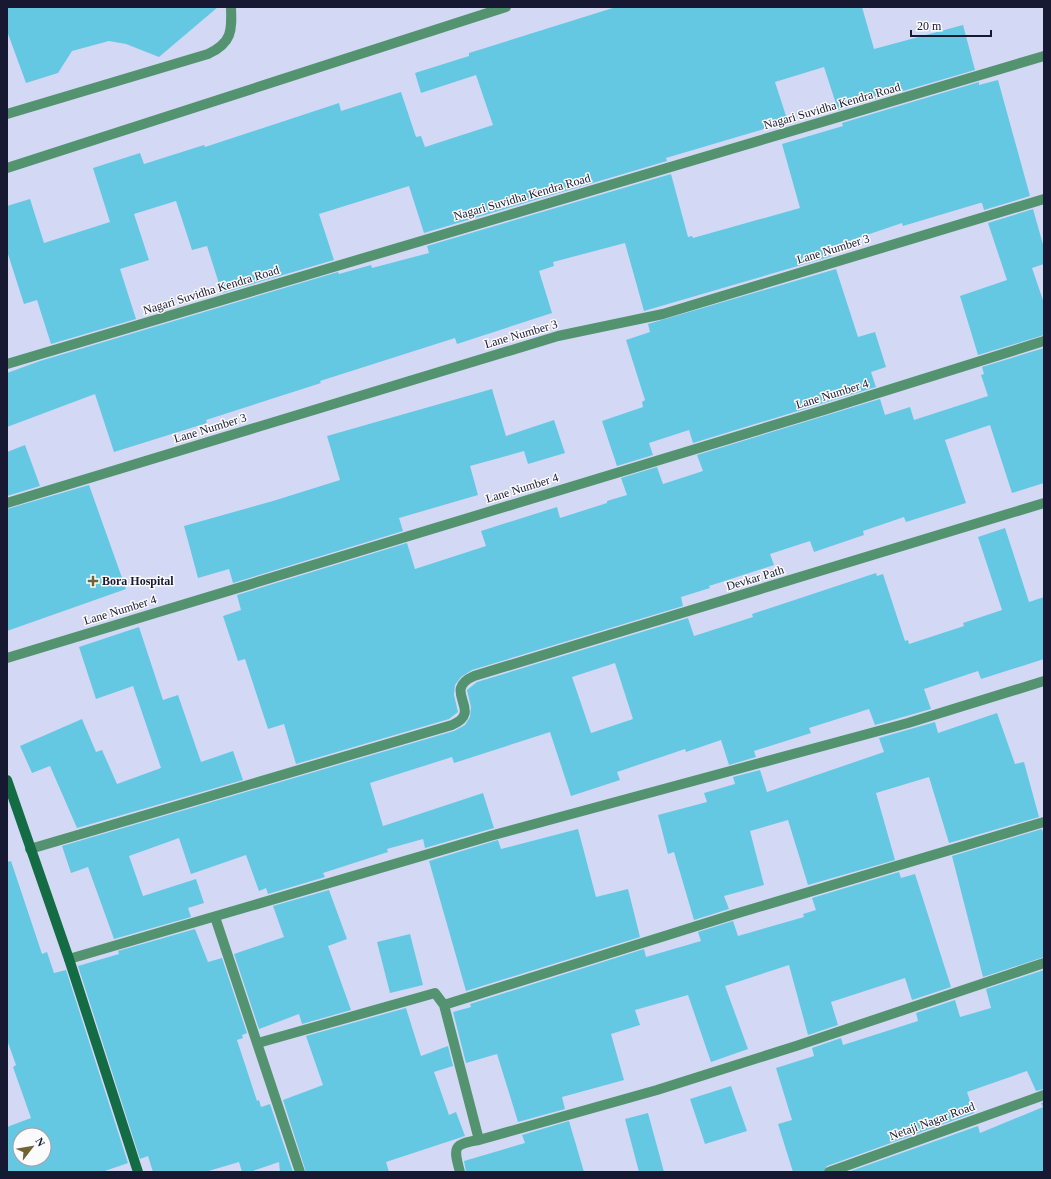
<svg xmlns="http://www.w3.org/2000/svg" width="1051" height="1179" viewBox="0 0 1051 1179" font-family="'Times New Roman',serif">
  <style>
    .building { fill: #65c8e3; fill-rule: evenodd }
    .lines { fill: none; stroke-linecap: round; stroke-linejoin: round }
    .lane { stroke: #549370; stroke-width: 10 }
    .street { stroke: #549370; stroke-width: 10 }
    .secondary { stroke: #136c44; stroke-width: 10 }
    .poi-dot { fill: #706532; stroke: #fbfbfb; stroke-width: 1.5 }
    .labels { text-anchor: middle; stroke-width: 3; stroke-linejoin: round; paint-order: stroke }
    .street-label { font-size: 12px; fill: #171933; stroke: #fbfbfb }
    .poi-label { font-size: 12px; font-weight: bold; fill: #171933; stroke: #fbfbfb; text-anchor: start }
  </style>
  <rect width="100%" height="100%" fill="#d3d8f5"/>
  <path class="building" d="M 7,7 L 218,7 L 159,57 L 126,44 L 109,41 L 72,51 L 58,73 L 26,83 L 7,31 Z
    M 616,7 L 862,7 L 874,49 L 963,25 L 975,70 L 838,110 L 824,67 L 775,82 L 788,122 L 666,158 L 667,161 L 424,233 L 409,186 L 319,214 L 334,260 L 222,293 L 207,246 L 192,250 L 176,201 L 134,214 L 149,260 L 120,269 L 136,319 L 51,344 L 37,300 L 24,304 L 7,251 L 7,206 L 30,199 L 44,243 L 110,222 L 93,168 L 140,153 L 144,164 L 204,145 L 205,147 L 339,103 L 341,111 L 401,92 L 416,137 L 421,136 L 425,147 L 493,125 L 476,75 L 421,93 L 415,73 L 469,56 L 469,53 Z
    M 998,80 L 1030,196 L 984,210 L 982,203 L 980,203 L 903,226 L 902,223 L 840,244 L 842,250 L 831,253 L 832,256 L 644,311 L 625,243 L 553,262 L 554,266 L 539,271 L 552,313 L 457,344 L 455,338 L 320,381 L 321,383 L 206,420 L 207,423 L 114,452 L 95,394 L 7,427 L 7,373 L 40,361 L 338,272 L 339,274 L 371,265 L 372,268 L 429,253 L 427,246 L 671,174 L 688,237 L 692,236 L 693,238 L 800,208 L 782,144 L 843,126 L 842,123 L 979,82 L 979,85 Z
    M 1033,209 L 1044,248 L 1044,264 L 1032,268 L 1044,303 L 1044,335 L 978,355 L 960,296 L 1007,280 L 988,223 Z
    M 836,269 L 858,337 L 875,332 L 886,367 L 871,372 L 876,387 L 693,443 L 689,430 L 649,443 L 653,455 L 617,466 L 602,421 L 643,407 L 642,402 L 645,400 L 626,340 L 650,332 L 648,324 Z
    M 1044,348 L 1044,483 L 1012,493 L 990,425 L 945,440 L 966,503 L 906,522 L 904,517 L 863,531 L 864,535 L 814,552 L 810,541 L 770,554 L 774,565 L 709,586 L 710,588 L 681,597 L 683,606 L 472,670 L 461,677 L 455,685 L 454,695 L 458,712 L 449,719 L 296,764 L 284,724 L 268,729 L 245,659 L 238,661 L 223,616 L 241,610 L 237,595 L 407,543 L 415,569 L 486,546 L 481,531 L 557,507 L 560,518 L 607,503 L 607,501 L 627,495 L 621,478 L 657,467 L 663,484 L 703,471 L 697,455 L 880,399 L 885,415 L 910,407 L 914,420 L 988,396 L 981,375 L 984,374 L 982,367 Z
    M 492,389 L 506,436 L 554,420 L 565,453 L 528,464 L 524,451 L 470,466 L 478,495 L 399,518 L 403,531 L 233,583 L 229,569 L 198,578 L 184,526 L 273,501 L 340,480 L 327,436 Z
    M 25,445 L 40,486 L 7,496 L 7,452 Z
    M 89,485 L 126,589 L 7,631 L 7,509 Z
    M 1005,528 L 1029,602 L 1044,597 L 1044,659 L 981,679 L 978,671 L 924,689 L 931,709 L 875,725 L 869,709 L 809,728 L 811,733 L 754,751 L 756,757 L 729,765 L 721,740 L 686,752 L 685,749 L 617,772 L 620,780 L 571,796 L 550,732 L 454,763 L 452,757 L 370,783 L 383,826 L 483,793 L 494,828 L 425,848 L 423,839 L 387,849 L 388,852 L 323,873 L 325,877 L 268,894 L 266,888 L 259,891 L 246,855 L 191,874 L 179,838 L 129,856 L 143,896 L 196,879 L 204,903 L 188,908 L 191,917 L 114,939 L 88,867 L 71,873 L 62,846 L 454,731 L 465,725 L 470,717 L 471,707 L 467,690 L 477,682 L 688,618 L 694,636 L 753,617 L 752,614 L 876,573 L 877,576 L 883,574 L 905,641 L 908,640 L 909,644 L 964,626 L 963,623 L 1002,610 L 978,537 ZM 615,663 L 633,719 L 591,733 L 572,677 Z
    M 139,627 L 163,700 L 178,695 L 201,762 L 233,751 L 243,780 L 77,828 L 50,766 L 32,773 L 20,746 L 82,719 L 96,752 L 102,750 L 117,784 L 161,768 L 133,686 L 96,699 L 79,647 Z
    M 997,713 L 1015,764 L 1024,762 L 1039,817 L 949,843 L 929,777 L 876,793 L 895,860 L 808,885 L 788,820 L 750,831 L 764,885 L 724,896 L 729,909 L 694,920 L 674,852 L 668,854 L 658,815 L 707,802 L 704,793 L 735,784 L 733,777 L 760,770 L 767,792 L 884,752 L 879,738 L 935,722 L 938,733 Z
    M 578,829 L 596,897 L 628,889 L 640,937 L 466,991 L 429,861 L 498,840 L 501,849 Z
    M 1042,829 L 1044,836 L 1044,957 L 983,977 L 952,856 Z
    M 11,861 L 42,954 L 47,952 L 54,973 L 66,970 L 128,1163 L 102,1172 L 7,1172 L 7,1127 L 31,1118 L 13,1067 L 16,1065 L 7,1040 L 7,862 ZM 20,1135 L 44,1135 L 44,1159 L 20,1159 Z
    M 899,872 L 901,878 L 915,874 L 951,987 L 912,1000 L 905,978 L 831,1002 L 838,1025 L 808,1035 L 789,965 L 725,986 L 748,1049 L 711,1062 L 688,995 L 635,1010 L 640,1025 L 611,1034 L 624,1080 L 562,1097 L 565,1109 L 518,1122 L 497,1054 L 466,1063 L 453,1012 L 471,1007 L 470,1004 L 644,949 L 646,957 L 701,941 L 698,932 L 733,921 L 738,936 L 804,917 L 803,914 L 816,910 L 812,898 Z
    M 329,890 L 347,939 L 328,946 L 351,1010 L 302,1024 L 299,1014 L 259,1029 L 234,954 L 284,937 L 273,906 Z
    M 195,929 L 208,962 L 222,958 L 247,1033 L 242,1035 L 243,1038 L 237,1040 L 257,1101 L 259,1100 L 261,1107 L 270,1104 L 293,1172 L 280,1172 L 279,1162 L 250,1172 L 242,1172 L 239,1162 L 205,1172 L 153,1172 L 148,1156 L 140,1159 L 78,966 L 119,954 L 118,951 Z
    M 410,934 L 423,985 L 390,993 L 377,942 Z
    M 1044,970 L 1044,1089 L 1036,1091 L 1027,1071 L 967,1092 L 974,1113 L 827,1166 L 823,1172 L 793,1172 L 778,1124 L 792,1120 L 776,1068 L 814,1056 L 812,1048 L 841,1038 L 843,1045 L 918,1021 L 916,1013 L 955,1000 L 960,1017 L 991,1008 L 986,989 Z
    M 406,1008 L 421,1056 L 448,1046 L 453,1066 L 434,1072 L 449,1115 L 456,1112 L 465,1136 L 386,1162 L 389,1172 L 306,1172 L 283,1100 L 323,1085 L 306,1036 Z
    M 731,1086 L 747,1131 L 705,1144 L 690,1099 Z
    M 1044,1102 L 1044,1172 L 848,1172 L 978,1126 L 980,1133 L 1043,1107 L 1041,1103 Z
    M 648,1113 L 664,1172 L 639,1172 L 625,1119 Z
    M 569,1121 L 584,1172 L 466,1172 L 464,1161 L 525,1143 L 522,1135 Z"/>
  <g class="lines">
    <path class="lane" d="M 7,114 L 208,54 C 232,43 232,31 231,7"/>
    <path class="street" d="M 7,168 L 506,7
      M 7,364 L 1044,56
      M 7,503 L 558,336 L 663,314 L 1044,199
      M 7,658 L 824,410 L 1044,341
      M 30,849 L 452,725 C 485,711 440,691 474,676 L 1044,503
      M 215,917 L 300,1172
      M 69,959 L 490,836 L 908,723 L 1044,681
      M 444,1005 L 735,914 L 1044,822
      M 258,1043 L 435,993 L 444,1005 L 479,1140
      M 460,1172 C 453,1147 453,1144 479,1140 L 657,1090 L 796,1046 L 1044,963
      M 829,1172 L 1044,1095"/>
    <path class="secondary" d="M 7,780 L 69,959 L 138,1172"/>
  </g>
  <path class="poi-dot" d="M91 575h4v4h4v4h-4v4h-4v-4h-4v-4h4z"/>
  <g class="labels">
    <g class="street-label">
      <text transform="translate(832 106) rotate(-16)" y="4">Nagari Suvidha Kendra Road</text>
      <text transform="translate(522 197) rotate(-16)" y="4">Nagari Suvidha Kendra Road</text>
      <text transform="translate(833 249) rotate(-17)" y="4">Lane Number 3</text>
      <text transform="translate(211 290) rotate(-17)" y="4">Nagari Suvidha Kendra Road</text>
      <text transform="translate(521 334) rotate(-16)" y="4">Lane Number 3</text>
      <text transform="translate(832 394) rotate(-17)" y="4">Lane Number 4</text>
      <text transform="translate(210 428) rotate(-17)" y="4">Lane Number 3</text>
      <text transform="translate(522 488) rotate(-17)" y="4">Lane Number 4</text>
      <text transform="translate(755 578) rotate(-17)" y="4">Devkar Path</text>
      <text transform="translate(120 610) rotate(-17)" y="4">Lane Number 4</text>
      <text transform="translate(932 1121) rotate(-20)" y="4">Netaji Nagar Road</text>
    </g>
    <g class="poi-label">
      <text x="102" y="585">Bora Hospital</text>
    </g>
  </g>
  <rect width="1051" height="1179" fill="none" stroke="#171933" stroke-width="16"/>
  <g transform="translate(32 1147) rotate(59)"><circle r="19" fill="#fbfbfb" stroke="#a0a1ab"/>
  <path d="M0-3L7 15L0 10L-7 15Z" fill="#706532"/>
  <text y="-6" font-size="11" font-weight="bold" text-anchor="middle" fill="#171933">N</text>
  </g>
  <path d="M911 30v6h80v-6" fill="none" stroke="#171933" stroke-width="2"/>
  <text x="917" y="30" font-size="12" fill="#171933" stroke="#fbfbfb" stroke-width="3" paint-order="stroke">20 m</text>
</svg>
